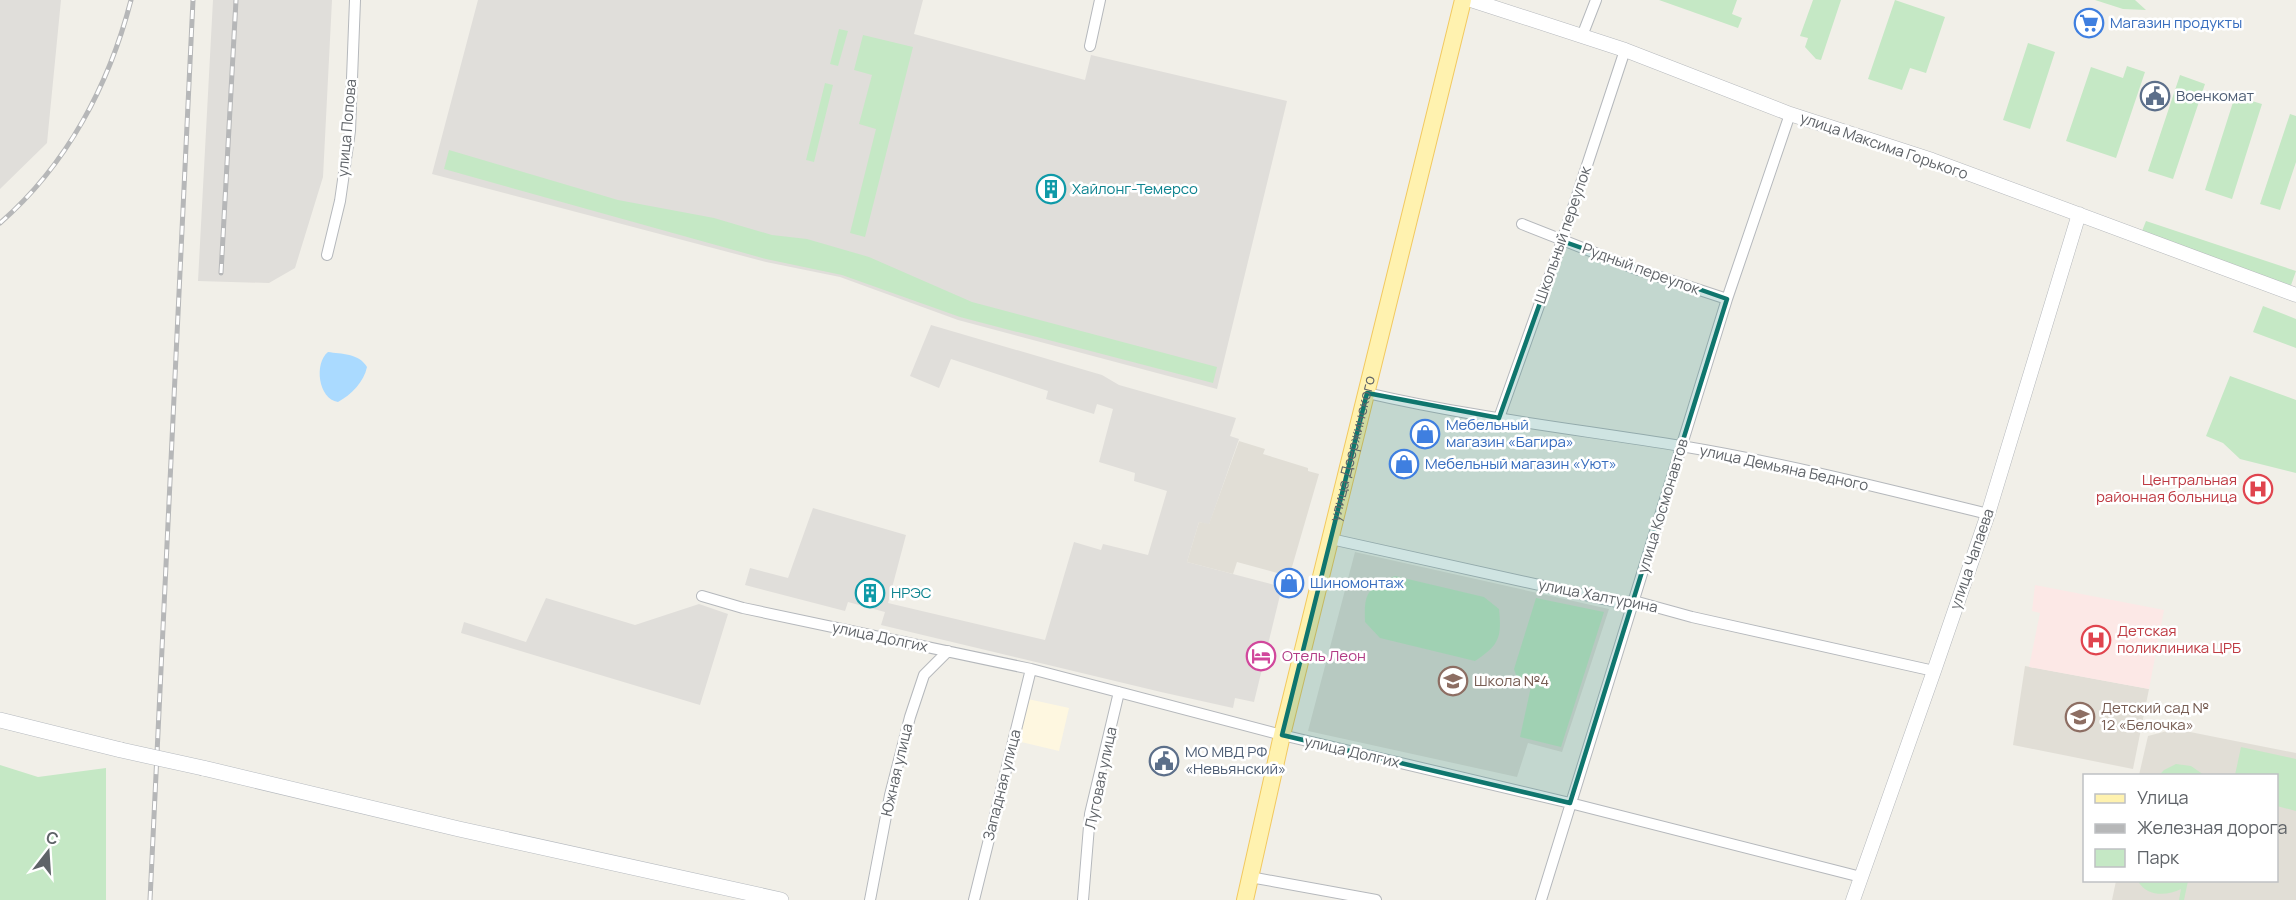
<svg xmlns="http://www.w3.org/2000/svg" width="2296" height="900" viewBox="0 0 2296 900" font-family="Manrope,sans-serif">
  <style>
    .commercial { fill: #fef7e0 }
    .industrial { fill: #e0deda }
    .education { fill: #e1ded6 }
    .medical { fill: #fce8e6 }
    .green { fill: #c5e8c5 }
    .water { fill: #aadaff }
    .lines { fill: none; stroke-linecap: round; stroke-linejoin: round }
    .minor-casing { stroke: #b5b8bc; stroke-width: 12 }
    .tertiary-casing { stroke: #b5b8bc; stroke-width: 15 }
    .secondary-casing { stroke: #b6babf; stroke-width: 16 }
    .primary-casing { stroke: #f2c960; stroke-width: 18 }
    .minor { stroke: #fff; stroke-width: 10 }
    .tertiary { stroke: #fff; stroke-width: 14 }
    .secondary { stroke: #fff; stroke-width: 15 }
    .primary { stroke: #fff2af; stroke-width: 16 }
    .rail-casing { stroke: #b6b7b8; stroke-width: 5 }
    .rail { stroke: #fff; stroke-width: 3; stroke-dasharray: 9; stroke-linecap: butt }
    .secondary-bridge-casing { stroke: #b6babf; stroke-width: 16; stroke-linecap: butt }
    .secondary-bridge { stroke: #fff; stroke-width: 15 }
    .marked { fill: #0f766e; fill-opacity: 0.2; stroke: #0f766e; stroke-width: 4.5; stroke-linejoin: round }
    .labels { text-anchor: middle; stroke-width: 5; stroke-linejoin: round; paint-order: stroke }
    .shop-label { font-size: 15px; fill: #366cbe; stroke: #fff; text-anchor: start }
    .service-label { font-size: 15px; fill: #4e5e75; stroke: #fff; text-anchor: start }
    .street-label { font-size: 15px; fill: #5f6368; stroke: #fff }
    .culture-label { font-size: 15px; fill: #0d838f; stroke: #fff; text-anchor: start }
    .health-label { font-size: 15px; fill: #be3a42; stroke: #fff; text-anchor: end }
    .hotel-label { font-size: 15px; fill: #b23c85; stroke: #fff; text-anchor: start }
    .education-label { font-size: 15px; fill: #785e54; stroke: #fff; text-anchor: start }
  </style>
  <rect width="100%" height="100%" fill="#f1efe8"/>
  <path class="commercial" d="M 1028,699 L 1069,708 L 1059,751 L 1017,741 Z"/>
  <path class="industrial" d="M 0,0 L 61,0 L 47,143 L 0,189 Z
    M 213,0 L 332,0 L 323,177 L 295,268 L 269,283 L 198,281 Z
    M 478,0 L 923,0 L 914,34 L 1085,80 L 1091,55 L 1287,101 L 1217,389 L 958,320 L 840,277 L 766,262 L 432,174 Z
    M 931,325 L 1102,375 L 1119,385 L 1236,418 L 1230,436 L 1239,439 L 1209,525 L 1199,522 L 1187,562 L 1282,587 L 1254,702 L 1235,698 L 1233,708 L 1161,692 L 881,625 L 885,612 L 848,602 L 845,611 L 745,585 L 750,568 L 788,578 L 813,508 L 906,535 L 888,603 L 1045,640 L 1074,542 L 1101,550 L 1103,544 L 1148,555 L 1167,491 L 1134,481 L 1135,473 L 1099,462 L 1113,409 L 1097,404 L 1094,414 L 1046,399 L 1048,391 L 951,359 L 939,388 L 910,376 Z
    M 546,598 L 635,625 L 699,604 L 728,614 L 700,705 L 461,633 L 464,622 L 526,642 Z"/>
  <path class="education" d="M 1239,441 L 1265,449 L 1263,454 L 1308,468 L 1308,471 L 1319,474 L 1292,567 L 1285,575 L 1237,562 L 1233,574 L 1187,562 L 1199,522 L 1209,524 Z
    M 1355,552 L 1609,609 L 1562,752 L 1528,743 L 1517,777 L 1308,731 Z
    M 2025,666 L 2149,689 L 2133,769 L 2013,745 Z
    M 2175,729 L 2296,753 L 2296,900 L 2112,900 L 2116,881 L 2276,880 L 2276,776 L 2139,775 L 2148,736 Z"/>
  <path class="medical" d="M 2035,585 L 2164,610 L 2149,689 L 2029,667 L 2040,613 L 2032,611 Z"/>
  <path class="green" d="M 1659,0 L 1737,0 L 1732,14 L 1742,18 L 1738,28 Z
    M 1813,0 L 1841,0 L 1821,60 L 1816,59 L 1805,47 L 1808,38 L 1800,36 Z
    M 1895,0 L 1945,17 L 1926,73 L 1910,68 L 1902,90 L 1868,79 Z
    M 2095,0 L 2135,0 L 2146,10 L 2123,9 Z
    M 839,29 L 848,31 L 838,66 L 830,64 Z
    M 863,35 L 913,47 L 865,237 L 850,233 L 876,129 L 859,124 L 872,75 L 854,70 Z
    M 2028,43 L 2055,52 L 2030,129 L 2003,120 Z
    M 2127,66 L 2145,72 L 2116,158 L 2066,141 L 2091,67 L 2123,78 Z
    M 2180,75 L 2205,84 L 2173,179 L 2148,171 Z
    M 825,83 L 833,85 L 814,162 L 806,160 Z
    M 2235,96 L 2262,104 L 2232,199 L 2205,190 Z
    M 2290,114 L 2296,116 L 2296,162 L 2280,210 L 2260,204 Z
    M 449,150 L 618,200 L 714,218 L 772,235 L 807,239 L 869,257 L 972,302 L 1217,367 L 1213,383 L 960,317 L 842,275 L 766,259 L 444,169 Z
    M 2146,221 L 2296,271 L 2290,288 L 2142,231 Z
    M 2263,306 L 2296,319 L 2296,348 L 2253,332 Z
    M 2230,376 L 2296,400 L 2296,473 L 2240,459 L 2223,443 L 2206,436 Z
    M 1395,576 L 1484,597 L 1499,609 C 1502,638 1499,645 1475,661 L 1380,638 L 1365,622 C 1364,592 1367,589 1395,576 Z
    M 1536,598 L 1604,612 L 1561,747 L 1520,737 L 1532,682 L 1517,678 L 1514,669 Z
    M 2241,747 L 2296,759 L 2296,811 L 2277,806 L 2276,776 L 2235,775 Z
    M 2176,764 L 2191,766 L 2204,775 L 2159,775 L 2164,770 Z
    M 0,765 L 38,777 L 106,768 L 106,900 L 0,900 Z
    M 2138,881 L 2188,881 L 2184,900 L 2179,900 L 2181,889 C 2167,896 2147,897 2138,881 Z"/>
  <path class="water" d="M 328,352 C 341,354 359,353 367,367 C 364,382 351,395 338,402 C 318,399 314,363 328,352 Z"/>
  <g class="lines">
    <g class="minor-casing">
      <path id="minor" d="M 1582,36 L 1596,0
        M 1090,46 L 1100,0
        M 1522,224 L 1636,269 L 1727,299
        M 327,255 L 340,201 L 350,131 L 355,0
        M 1367,393 C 1470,417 1576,429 1681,446 C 1784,463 1886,489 1988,514
        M 1499,418 L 1562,241 L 1625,50
        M 1331,539 L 1621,603 L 1634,601 L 1692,617 L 1934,671
        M 702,596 L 743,608 L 1031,669 L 1282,735 L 1570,803 L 1861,877
        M 1250,877 L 1376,900
        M 870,900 L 890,795 L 910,717 L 924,675 L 948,651
        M 974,900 L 1031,669
        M 1083,900 L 1090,814 L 1119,692
        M 1541,900 L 1727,299 L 1790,114"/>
    </g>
    <g class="tertiary-casing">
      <path id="tertiary" d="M 1471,0 L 1625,50 L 1790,114 L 1932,160 L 2296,295
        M 1853,900 L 1934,671 L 1988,514 L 2079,214"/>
    </g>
    <g class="secondary-casing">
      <path id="secondary" d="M 0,720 L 121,750
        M 203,768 L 459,829 L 781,900"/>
    </g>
    <g class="primary-casing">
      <g id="primary">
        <path id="s1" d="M 1245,900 L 1282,735 L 1463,0"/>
      </g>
    </g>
    <use href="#minor" class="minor"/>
    <use href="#tertiary" class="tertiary"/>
    <use href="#secondary" class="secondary"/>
    <use href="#primary" class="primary"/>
    <g class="rail-casing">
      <path id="rail" d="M 0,223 C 67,165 109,85 131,0
        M 221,273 L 236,0
        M 150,900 L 193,0"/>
    </g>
    <use href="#rail" class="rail"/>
    <g class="secondary-bridge-casing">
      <path id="secondary-bridge" d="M 121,750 L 203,768"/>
    </g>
    <use href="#secondary-bridge" class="secondary-bridge"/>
  </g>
  <path class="marked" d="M 1562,241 L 1727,299 L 1570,803 L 1282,735 L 1367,393 L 1499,418 Z"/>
  <defs>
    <g id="supermarket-ring" transform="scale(1.5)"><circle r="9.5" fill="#fff" stroke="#3f7fe0" stroke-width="1.5"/><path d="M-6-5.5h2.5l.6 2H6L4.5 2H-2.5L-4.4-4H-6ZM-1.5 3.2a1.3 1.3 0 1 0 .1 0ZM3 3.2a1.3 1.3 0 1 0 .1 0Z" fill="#3f7fe0"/></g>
    <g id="civic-ring" transform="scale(1.5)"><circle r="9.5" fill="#fff" stroke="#5c6f8a" stroke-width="1.5"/><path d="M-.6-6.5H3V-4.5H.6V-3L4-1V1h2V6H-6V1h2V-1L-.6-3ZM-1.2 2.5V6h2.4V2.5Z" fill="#5c6f8a"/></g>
    <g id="building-ring" transform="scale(1.5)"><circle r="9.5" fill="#fff" stroke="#0f9aa8" stroke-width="1.5"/><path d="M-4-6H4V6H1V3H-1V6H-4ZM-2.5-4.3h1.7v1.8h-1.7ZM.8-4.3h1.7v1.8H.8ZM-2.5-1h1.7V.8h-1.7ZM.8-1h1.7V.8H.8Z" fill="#0f9aa8"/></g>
    <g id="shop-ring" transform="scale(1.5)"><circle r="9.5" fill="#fff" stroke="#3f7fe0" stroke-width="1.5"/><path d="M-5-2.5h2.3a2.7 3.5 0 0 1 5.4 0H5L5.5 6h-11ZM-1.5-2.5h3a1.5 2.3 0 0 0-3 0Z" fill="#3f7fe0"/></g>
    <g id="hospital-ring" transform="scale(1.5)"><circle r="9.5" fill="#fff" stroke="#e0444e" stroke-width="1.5"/><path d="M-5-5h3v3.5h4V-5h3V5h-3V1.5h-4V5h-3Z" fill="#e0444e"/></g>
    <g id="hotel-ring" transform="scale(1.5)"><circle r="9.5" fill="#fff" stroke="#d1479c" stroke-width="1.5"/><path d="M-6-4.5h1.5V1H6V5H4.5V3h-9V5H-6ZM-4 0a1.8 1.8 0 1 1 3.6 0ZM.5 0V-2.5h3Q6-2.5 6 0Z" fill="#d1479c"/></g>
    <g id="school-ring" transform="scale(1.5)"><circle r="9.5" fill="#fff" stroke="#8d6e63" stroke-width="1.5"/><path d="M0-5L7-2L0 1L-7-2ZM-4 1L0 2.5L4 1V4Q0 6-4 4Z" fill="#8d6e63"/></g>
  </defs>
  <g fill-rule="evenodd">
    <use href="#supermarket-ring" x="2089" y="23"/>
    <use href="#civic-ring" x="2155" y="96"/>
    <use href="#building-ring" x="1051" y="189"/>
    <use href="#shop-ring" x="1425" y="434"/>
    <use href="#shop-ring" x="1404" y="464"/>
    <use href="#hospital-ring" x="2258" y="489"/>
    <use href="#shop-ring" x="1289" y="583"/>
    <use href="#building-ring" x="870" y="593"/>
    <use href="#hospital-ring" x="2096" y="640"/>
    <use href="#hotel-ring" x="1261" y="656"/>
    <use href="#school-ring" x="1453" y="681"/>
    <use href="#school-ring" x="2080" y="717"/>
    <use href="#civic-ring" x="1164" y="761"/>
  </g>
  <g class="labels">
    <g class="shop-label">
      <text x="2110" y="28">Магазин продукты</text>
      <text x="1446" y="430">Мебельный<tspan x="1446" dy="17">магазин «Багира»</tspan></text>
      <text x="1425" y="469">Мебельный магазин «Уют»</text>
      <text x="1310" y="588">Шиномонтаж</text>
    </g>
    <g class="service-label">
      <text x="2176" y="101">Военкомат</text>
      <text x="1185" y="757">МО МВД РФ<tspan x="1185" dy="17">«Невьянский»</tspan></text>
    </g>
    <g class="street-label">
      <text transform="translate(347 128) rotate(-85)" y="5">улица Попова</text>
      <text transform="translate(1884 146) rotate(19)" y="5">улица Максима Горького</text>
      <text transform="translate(1563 235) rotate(-71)" y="5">Школьный переулок</text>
      <text transform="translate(1641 269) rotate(20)" y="5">Рудный переулок</text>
      <text dy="5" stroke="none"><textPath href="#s1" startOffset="464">улица Дзержинского</textPath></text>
      <text transform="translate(1784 468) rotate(12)" y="5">улица Демьяна Бедного</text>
      <text transform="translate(1663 506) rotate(-73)" y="5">улица Космонавтов</text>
      <text transform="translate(1972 559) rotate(-71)" y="5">улица Чапаева</text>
      <text transform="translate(1598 596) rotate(11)" y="5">улица Халтурина</text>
      <text transform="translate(880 637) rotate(12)" y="5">улица Долгих</text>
      <text transform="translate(1352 752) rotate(13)" y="5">улица Долгих</text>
      <text transform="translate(897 770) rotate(-77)" y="5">Южная улица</text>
      <text transform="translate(1101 778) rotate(-78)" y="5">Луговая улица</text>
      <text transform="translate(1002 785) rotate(-76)" y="5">Западная улица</text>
    </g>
    <g class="culture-label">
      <text x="1072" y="194">Хайлонг-Темерсо</text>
      <text x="891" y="598">НРЭС</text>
    </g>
    <g class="health-label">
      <text x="2237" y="485">Центральная<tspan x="2237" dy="17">районная больница</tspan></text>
      <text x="2117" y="636" text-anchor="start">Детская<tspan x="2117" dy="17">поликлиника ЦРБ</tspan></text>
    </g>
    <g class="hotel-label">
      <text x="1282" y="661">Отель Леон</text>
    </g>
    <g class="education-label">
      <text x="1474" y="686">Школа №4</text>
      <text x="2101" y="713">Детский сад №<tspan x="2101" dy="17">12 «Белочка»</tspan></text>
    </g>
  </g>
  <rect x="2083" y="774" width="195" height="108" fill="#ffffff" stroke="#bfc1c3" stroke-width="1.5"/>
  <rect x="2095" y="794" width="30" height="9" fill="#fff2af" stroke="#bfc1c3" stroke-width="1.5"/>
  <text x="2137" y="804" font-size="18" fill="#5f6368">Улица</text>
  <rect x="2095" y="824" width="30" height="9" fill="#b6b7b8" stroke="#bfc1c3" stroke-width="1.5"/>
  <text x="2137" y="834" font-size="18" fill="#5f6368">Железная дорога</text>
  <rect x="2095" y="849" width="30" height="18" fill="#c5e8c5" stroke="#bfc1c3" stroke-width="1.5"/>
  <text x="2137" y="864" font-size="18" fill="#5f6368">Парк</text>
  <g transform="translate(48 852) rotate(17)" stroke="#ffffff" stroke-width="4.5" paint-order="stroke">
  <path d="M0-4.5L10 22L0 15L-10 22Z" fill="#5f6368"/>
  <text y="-9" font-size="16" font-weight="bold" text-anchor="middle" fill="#5f6368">С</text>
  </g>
</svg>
